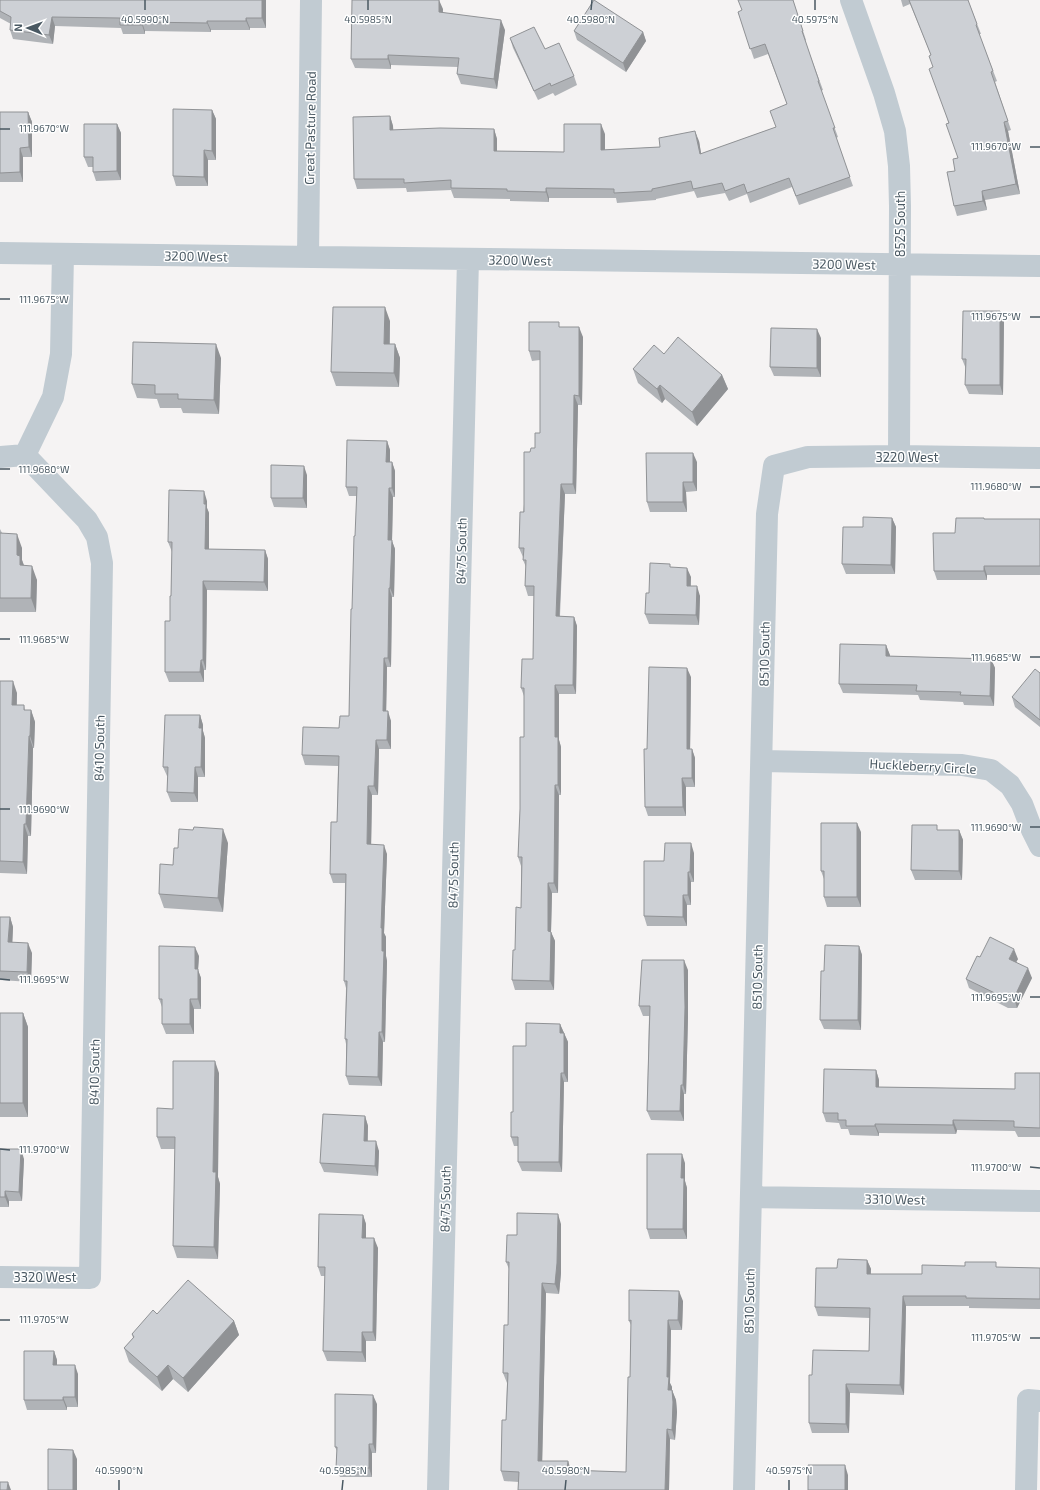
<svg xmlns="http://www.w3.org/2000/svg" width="1040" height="1490" viewBox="0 0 1040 1490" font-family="'Exo 2',sans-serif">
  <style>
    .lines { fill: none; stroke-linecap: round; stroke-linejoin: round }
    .minor { stroke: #c1cbd2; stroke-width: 22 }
    .wall { fill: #b0b3b7 }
    .shaded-wall { fill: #909295 }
    .building { fill: #cdd0d5; stroke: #909295 }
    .ticks { fill: none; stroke: #495862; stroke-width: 1.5 }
    .labels { text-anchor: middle; stroke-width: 3; stroke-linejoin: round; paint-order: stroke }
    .street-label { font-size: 13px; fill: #495862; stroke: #fff }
    .ticks-label { font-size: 10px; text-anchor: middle; fill: #495862; stroke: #fff; stroke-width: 3; stroke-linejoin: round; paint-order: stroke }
  </style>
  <rect width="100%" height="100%" fill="#f5f3f3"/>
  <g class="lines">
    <path class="minor" d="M 851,0 L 884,93 L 895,131 L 899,166 L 900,206 L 899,456
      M 0,253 L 1040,266
      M 308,257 L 311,0
      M 0,457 L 25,455
      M 762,761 L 962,765 L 991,770 L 1010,785 L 1022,804 L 1032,830 L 1040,846
      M 751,1197 L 1040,1201
      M 0,1277 L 90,1278 L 102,563 L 97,537 L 87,520 L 25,455 L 53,397 L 61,354 L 63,254
      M 438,1490 L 468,259
      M 744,1490 L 767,514 L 774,466 L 808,457 L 899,456 L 1040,458
      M 1026,1490 L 1028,1400 L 1040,1401"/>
  </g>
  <path class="wall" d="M 0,0 L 266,0 L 266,28 L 250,28 L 250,30 L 211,30 L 211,32 L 145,31 L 145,34 L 123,34 L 121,28 L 55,26 L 53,44 L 13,39 L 10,30 L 11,24 L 0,18 Z
    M 793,0 L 806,40 L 805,41 L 823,90 L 821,91 L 838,137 L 836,138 L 853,186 L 799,205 L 792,187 L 750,203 L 747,194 L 729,201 L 725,193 L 697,198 L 694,191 L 656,199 L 656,200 L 617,203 L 616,198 L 549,198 L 549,202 L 510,201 L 510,199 L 454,198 L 451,190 L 407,192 L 406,188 L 357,189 L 354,179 L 390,116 L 393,126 L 393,130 L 494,129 L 497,139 L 497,151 L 564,152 L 605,134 L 605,150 L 660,147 L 699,141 L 701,154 L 776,127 L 787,104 L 768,54 L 754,59 L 738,12 Z
    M 901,0 L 968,0 L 981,34 L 979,34 L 997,81 L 995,82 L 1011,130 L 1008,131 L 1020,194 L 985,200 L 987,210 L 957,216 L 954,206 L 955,171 L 958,158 L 933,67 L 931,55 L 910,4 L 903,7 Z
    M 443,9 L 443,13 L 505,30 L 497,89 L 461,84 L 457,74 L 458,67 L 391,65 L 391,69 L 355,68 L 351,59 Z
    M 574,31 L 643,32 L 646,41 L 626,72 L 577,40 Z
    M 510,38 L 545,49 L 574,76 L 577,85 L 555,96 L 553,93 L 538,100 L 513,48 Z
    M 212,110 L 216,119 L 216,160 L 208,160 L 208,186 L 176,186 L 173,176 Z
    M 0,112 L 28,112 L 32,122 L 32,157 L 23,157 L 23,182 L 0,182 Z
    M 117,124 L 121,133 L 121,180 L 96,181 L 93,172 L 93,167 L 88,167 L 84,157 Z
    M 390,321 L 390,344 L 395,344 L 400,358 L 399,387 L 336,386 L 331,372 Z
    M 1004,321 L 1003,395 L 969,394 L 965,385 L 966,369 L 962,359 Z
    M 560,327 L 583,337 L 582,405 L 578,405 L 576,494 L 565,494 L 560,616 L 574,617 L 577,626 L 576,694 L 559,694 L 559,740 L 561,747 L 561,795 L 559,795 L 558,893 L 552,893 L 551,932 L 555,941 L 554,990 L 515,990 L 512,980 L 521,908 L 521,866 L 518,857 L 524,737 L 524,696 L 521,688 L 533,659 L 534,596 L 528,596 L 525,586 L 526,567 L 523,560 L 523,557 L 519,548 L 530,452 L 535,448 L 540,433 L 540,360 L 532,361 L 529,351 Z
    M 821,338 L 821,377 L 774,376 L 770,367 Z
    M 664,354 L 722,375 L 728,389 L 697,426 L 665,399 L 662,403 L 638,383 L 633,369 Z
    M 221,358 L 219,414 L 183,413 L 181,408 L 160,408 L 157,399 L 137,398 L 132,384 Z
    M 387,441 L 390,450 L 390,462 L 392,462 L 395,471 L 395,497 L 393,497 L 392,541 L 395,549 L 394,597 L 392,597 L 391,667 L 387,667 L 386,711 L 391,721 L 391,749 L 379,749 L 378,795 L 372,795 L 371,844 L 387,854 L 384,933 L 386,937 L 386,956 L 387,961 L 385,1042 L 383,1042 L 382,1086 L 349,1085 L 346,1076 L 346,1044 L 345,1039 L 346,988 L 344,981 L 345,883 L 333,883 L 330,874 L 337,822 L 338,766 L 305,765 L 302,755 L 339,728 L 349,716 L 357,496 L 349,496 L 346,487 Z
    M 697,462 L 697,491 L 686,492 L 687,512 L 650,512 L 647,502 Z
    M 307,475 L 307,508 L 274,507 L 271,498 Z
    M 207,501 L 207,508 L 209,513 L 209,549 L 265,550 L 268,559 L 268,591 L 207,590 L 206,670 L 204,670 L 204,682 L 169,682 L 165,672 L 170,621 L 171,596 L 172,552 L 168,542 Z
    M 892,518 L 896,527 L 895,574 L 846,574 L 842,564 L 863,527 Z
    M 984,518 L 984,519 L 1040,519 L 1040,575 L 987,575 L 987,580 L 937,580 L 934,571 L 955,533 Z
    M 0,529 L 2,533 L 22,548 L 22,560 L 24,565 L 37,580 L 36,612 L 0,612 Z
    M 672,567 L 691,577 L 691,586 L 700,596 L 699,625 L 649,624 L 645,614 L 649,593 Z
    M 886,645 L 890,656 L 991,659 L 995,668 L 994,706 L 964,705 L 963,702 L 920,700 L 918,695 L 843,693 L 839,684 Z
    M 1040,673 L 1040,727 L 1015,707 L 1012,697 Z
    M 691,677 L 690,749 L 692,749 L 695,758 L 695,787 L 686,787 L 686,816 L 648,816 L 645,807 L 647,749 Z
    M 0,681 L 17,693 L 17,705 L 24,705 L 25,710 L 31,710 L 35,722 L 34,748 L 33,748 L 31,836 L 28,836 L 27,874 L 0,873 Z
    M 200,715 L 203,725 L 203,731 L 205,738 L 205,777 L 198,777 L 198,802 L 171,802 L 167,792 L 168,776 L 167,776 L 163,767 Z
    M 959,830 L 963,840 L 962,880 L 915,880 L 911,870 Z
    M 861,832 L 861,907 L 827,907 L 824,897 L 824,879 L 821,871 Z
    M 228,843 L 223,912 L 164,908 L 159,894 L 173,865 L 178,848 Z
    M 694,853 L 694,882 L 691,882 L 691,905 L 687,905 L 687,926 L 647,926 L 644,916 L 664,861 Z
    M 0,917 L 10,917 L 13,927 L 12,942 L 32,953 L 31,982 L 0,980 Z
    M 859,946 L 862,955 L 861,1030 L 824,1029 L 820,1020 L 824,971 Z
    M 199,956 L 198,970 L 201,978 L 201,1009 L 194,1009 L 194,1034 L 166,1034 L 162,1024 L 162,1007 L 159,999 Z
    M 980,957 L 1018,959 L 1016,962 L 1032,978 L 1017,1008 L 1008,1008 L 969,988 L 966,979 Z
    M 688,970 L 688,1017 L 686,1094 L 684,1094 L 684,1121 L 651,1120 L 647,1111 L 649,1016 L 643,1016 L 639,1006 Z
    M 0,1013 L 23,1013 L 28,1027 L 28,1117 L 0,1117 Z
    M 560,1024 L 568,1042 L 568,1082 L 564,1082 L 562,1172 L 522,1171 L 518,1162 L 518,1146 L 514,1146 L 511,1137 L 526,1046 Z
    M 876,1070 L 879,1080 L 879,1087 L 1015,1089 L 1040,1073 L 1040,1137 L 1018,1137 L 1015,1131 L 957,1130 L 956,1134 L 879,1133 L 879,1136 L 850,1135 L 848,1129 L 841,1129 L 839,1123 L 826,1122 L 823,1113 Z
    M 219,1073 L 218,1177 L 220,1184 L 218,1259 L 177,1258 L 173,1246 L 175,1149 L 161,1149 L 157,1137 L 173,1109 Z
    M 365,1116 L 368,1126 L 368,1141 L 379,1151 L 378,1176 L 324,1172 L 320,1163 Z
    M 0,1149 L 24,1159 L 22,1201 L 9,1201 L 9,1207 L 0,1207 Z
    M 685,1163 L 685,1181 L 687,1188 L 687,1239 L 650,1239 L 647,1229 Z
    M 363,1215 L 366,1224 L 366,1238 L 378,1248 L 376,1341 L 366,1341 L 366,1362 L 327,1361 L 323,1351 L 325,1276 L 321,1276 L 318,1267 Z
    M 561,1224 L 561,1273 L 559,1294 L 546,1293 L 542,1461 L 568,1461 L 571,1470 L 626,1472 L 630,1377 L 631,1325 L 629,1321 L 683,1301 L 682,1330 L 671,1330 L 670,1383 L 672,1387 L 672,1390 L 676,1400 L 677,1412 L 675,1440 L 670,1439 L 669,1490 L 518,1490 L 519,1482 L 504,1481 L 501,1471 L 506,1420 L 507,1383 L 503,1373 L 508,1325 L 509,1269 L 506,1262 L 517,1235 Z
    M 867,1260 L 871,1269 L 871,1274 L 922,1274 L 998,1267 L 1040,1268 L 1040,1309 L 969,1308 L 969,1306 L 906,1306 L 904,1395 L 850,1393 L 849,1433 L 812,1433 L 809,1423 L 812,1375 L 869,1351 L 870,1318 L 818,1316 L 815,1307 L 837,1268 Z
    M 157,1314 L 234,1321 L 239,1335 L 188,1392 L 173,1379 L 162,1391 L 129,1362 L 124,1348 L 133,1338 L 132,1334 Z
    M 54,1351 L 57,1360 L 57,1365 L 78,1374 L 78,1407 L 67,1407 L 67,1410 L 27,1410 L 24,1400 Z
    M 377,1404 L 376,1453 L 372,1453 L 372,1477 L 340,1477 L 336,1468 L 337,1451 L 335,1447 Z"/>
  <path class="shaded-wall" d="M 262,0 L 266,0 L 266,28 L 262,18 Z
    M 439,0 L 443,9 L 442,22 L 439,12 Z
    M 52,17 L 55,26 L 53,44 L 49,35 Z
    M 246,18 L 250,28 L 250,30 L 246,21 Z
    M 501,20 L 505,30 L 497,89 L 494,79 Z
    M 207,21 L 211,30 L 211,32 L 207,23 Z
    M 142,22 L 145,31 L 145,34 L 142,25 Z
    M 643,32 L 646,41 L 626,72 L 623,63 Z
    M 388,55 L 391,65 L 391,69 L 388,59 Z
    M 212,110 L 216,119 L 216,160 L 212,151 Z
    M 28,112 L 32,122 L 32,157 L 29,147 Z
    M 390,116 L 393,126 L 394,140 L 390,130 Z
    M 1004,122 L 1008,131 L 1020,194 L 1016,184 Z
    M 117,124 L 121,133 L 121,180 L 117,171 Z
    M 601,124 L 605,134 L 605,159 L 601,150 Z
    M 494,129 L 497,139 L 497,160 L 494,151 Z
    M 695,131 L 699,141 L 703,164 L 700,154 Z
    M 20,148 L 23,157 L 23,182 L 20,172 Z
    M 204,150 L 208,160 L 208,186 L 204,177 Z
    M 546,188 L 549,198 L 549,202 L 546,192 Z
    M 982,191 L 985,200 L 987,210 L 983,201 Z
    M 385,307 L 390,321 L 389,358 L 384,344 Z
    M 1000,311 L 1004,321 L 1003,395 L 1000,385 Z
    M 579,327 L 583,337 L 582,405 L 579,396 Z
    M 817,329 L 821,338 L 821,377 L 817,368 Z
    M 216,344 L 221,358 L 219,414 L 214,400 Z
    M 395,344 L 400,358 L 399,387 L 394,373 Z
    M 722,375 L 728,389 L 697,426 L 692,412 Z
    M 660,385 L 665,399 L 662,403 L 657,389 Z
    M 574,395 L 578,405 L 576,494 L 573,484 Z
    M 387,441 L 390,450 L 390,471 L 386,462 Z
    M 693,453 L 697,462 L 697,491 L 693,482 Z
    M 392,462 L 395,471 L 395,497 L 392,488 Z
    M 304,466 L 307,475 L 307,508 L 303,498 Z
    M 683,482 L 686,492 L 687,512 L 683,502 Z
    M 561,484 L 565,494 L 559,626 L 556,616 Z
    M 389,488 L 393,497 L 392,541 L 395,549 L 394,597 L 390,588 L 388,540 Z
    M 204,491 L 207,501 L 207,508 L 209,513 L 209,558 L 205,549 Z
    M 892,518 L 896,527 L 895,574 L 891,565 Z
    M 17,534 L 22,548 L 22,560 L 25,569 L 25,579 L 17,555 Z
    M 265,550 L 268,559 L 268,591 L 264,582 Z
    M 32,566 L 37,580 L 36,612 L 31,598 Z
    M 984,566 L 987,575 L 987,580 L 984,571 Z
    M 687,568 L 691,577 L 690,595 L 687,586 Z
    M 203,581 L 207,590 L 206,670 L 203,660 Z
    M 697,586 L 700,596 L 699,625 L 696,615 Z
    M 389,588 L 392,597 L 391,667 L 388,658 Z
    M 574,617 L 577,626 L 576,694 L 573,685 Z
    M 886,645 L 890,655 L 890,666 L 886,656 Z
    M 384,658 L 387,667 L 386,721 L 383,711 Z
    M 991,659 L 995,668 L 994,706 L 990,696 Z
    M 201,660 L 204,670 L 204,682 L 200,672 Z
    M 687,668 L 691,677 L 690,758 L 687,749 Z
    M 13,681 L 17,693 L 16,717 L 12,705 Z
    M 555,685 L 559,694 L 559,740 L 561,747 L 561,795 L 558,785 L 555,737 Z
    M 31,710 L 35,722 L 34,748 L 30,736 Z
    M 388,711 L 391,721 L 391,749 L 387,740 Z
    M 200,715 L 203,725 L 203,731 L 205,738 L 205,777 L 201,767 L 199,728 Z
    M 29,736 L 33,748 L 31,836 L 26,824 Z
    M 376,740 L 379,749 L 378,795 L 374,786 Z
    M 692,749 L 695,758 L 695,787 L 692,778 Z
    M 195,767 L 198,777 L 198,802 L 194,793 Z
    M 682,778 L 686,787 L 686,816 L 683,807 Z
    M 555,785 L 559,795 L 558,893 L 554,883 Z
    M 368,786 L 372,795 L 371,853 L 367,844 Z
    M 857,823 L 861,832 L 861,907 L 857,897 Z
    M 24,824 L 28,836 L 27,874 L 23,862 Z
    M 223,829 L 228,843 L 223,912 L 218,898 Z
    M 959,830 L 963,840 L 962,880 L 959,871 Z
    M 691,843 L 694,853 L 694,882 L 690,872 Z
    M 384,845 L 387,854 L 384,933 L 386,937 L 386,956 L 387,961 L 385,1042 L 382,1032 L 382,951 L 381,928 Z
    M 688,872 L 691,882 L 691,905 L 688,895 Z
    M 548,883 L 552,893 L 551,932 L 555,941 L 554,990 L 550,981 L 548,931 Z
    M 683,895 L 687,905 L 687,926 L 683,917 Z
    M 10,917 L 13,927 L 12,952 L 8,942 Z
    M 28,943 L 32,953 L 31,982 L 27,972 Z
    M 859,946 L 862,955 L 861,1030 L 858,1020 Z
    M 195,947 L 199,956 L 198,970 L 201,978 L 201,1009 L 198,999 L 195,969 Z
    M 1014,949 L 1018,959 L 1013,968 L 1009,959 Z
    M 684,960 L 688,970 L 688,1017 L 686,1094 L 683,1085 Z
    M 1028,968 L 1032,978 L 1017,1008 L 1014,998 Z
    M 190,999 L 194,1009 L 194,1034 L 190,1024 Z
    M 23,1013 L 28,1027 L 28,1117 L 23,1103 Z
    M 560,1024 L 564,1033 L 560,1033 Z
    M 379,1032 L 383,1042 L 382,1086 L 378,1077 Z
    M 564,1033 L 568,1042 L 568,1082 L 564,1073 Z
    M 215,1061 L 219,1073 L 218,1177 L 220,1184 L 218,1259 L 214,1247 L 213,1172 Z
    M 876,1070 L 879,1080 L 879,1096 L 876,1087 Z
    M 561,1073 L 564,1082 L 562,1172 L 559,1162 Z
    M 681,1085 L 684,1094 L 684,1121 L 680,1111 Z
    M 365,1116 L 368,1126 L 367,1150 L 364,1141 Z
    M 953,1120 L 957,1130 L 956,1134 L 953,1125 Z
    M 875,1124 L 879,1133 L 879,1136 L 875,1126 Z
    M 376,1141 L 379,1151 L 378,1176 L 375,1166 Z
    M 21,1149 L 24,1159 L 22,1201 L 19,1192 Z
    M 682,1154 L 685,1163 L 685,1181 L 687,1188 L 687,1239 L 683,1229 L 681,1178 Z
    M 5,1191 L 9,1201 L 9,1207 L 5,1197 Z
    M 558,1214 L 561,1224 L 561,1273 L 559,1294 L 555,1284 Z
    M 363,1215 L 366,1224 L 366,1247 L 362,1238 Z
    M 374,1238 L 378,1248 L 376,1341 L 373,1332 Z
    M 867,1260 L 871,1269 L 870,1283 L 867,1274 Z
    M 542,1283 L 546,1293 L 542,1471 L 538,1461 Z
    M 679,1291 L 683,1301 L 682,1330 L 678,1320 Z
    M 903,1296 L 906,1306 L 904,1395 L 900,1385 Z
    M 668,1320 L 671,1330 L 670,1383 L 672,1387 L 672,1400 L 668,1390 L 667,1377 Z
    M 234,1321 L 239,1335 L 188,1392 L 183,1378 Z
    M 362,1332 L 366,1341 L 366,1362 L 362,1352 Z
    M 54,1351 L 57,1360 L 57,1374 L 53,1365 Z
    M 75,1365 L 78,1374 L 78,1407 L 75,1397 Z
    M 168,1365 L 173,1379 L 162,1391 L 157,1377 Z
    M 846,1384 L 850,1393 L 849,1433 L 846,1424 Z
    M 672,1390 L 676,1400 L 677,1412 L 675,1440 L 672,1430 Z
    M 373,1395 L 377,1404 L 376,1453 L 373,1444 Z
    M 63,1397 L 67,1407 L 67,1410 L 63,1400 Z
    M 667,1429 L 670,1439 L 669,1490 L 665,1490 Z
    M 369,1444 L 372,1453 L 372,1477 L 369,1468 Z
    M 73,1450 L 77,1459 L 77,1490 L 73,1490 Z
    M 568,1461 L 571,1471 L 567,1470 Z
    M 845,1465 L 848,1475 L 848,1490 L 845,1490 Z
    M 8,1482 L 11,1490 L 7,1490 Z"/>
  <path class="building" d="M 0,0 L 262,0 L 262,18 L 246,18 L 246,21 L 207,21 L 207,23 L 142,22 L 142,25 L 120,25 L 120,18 L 52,17 L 49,35 L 10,30 L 11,17 L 0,11 Z
    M 352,0 L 439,0 L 439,12 L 501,20 L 494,79 L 457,74 L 459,58 L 388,55 L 388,59 L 351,59 Z
    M 594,0 L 643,32 L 623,63 L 574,31 Z
    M 738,0 L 793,0 L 803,31 L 802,31 L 819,81 L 818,81 L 835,128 L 833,128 L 850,177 L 796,196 L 789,178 L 747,193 L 744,184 L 725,191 L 722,183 L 693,189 L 691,181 L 652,189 L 652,191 L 614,193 L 614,189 L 546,188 L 546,192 L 507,191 L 507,189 L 451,188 L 451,180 L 404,183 L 404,179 L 354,179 L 353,117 L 390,116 L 390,130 L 440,128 L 494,129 L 494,151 L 564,152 L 564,124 L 601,124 L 601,150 L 660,147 L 659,138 L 695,131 L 700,154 L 776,127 L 770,111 L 787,104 L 765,44 L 750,49 L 738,12 L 742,10 Z
    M 909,0 L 968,0 L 977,24 L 976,25 L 993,71 L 991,72 L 1008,121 L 1004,122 L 1016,184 L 982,191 L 983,201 L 954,206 L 947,172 L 955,171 L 953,159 L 958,158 L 946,124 L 949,123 L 929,69 L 933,67 L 929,56 L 931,55 Z
    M 534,27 L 545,49 L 559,43 L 574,76 L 551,86 L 550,83 L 534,91 L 510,38 Z
    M 173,109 L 212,110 L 212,151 L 204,150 L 204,177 L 173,176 Z
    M 0,112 L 28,112 L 29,147 L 20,148 L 20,172 L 0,173 Z
    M 84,124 L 117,124 L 117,171 L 93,172 L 93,157 L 84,157 Z
    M 333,307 L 385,307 L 384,344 L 395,344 L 394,373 L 331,372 Z
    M 963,311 L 1000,311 L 1000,385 L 965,385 L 966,359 L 962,359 Z
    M 529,322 L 559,322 L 559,327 L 579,327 L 579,396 L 574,395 L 573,484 L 561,484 L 556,616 L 574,617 L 573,685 L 555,685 L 555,737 L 558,737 L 558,785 L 555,785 L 554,883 L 548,883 L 548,931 L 551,932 L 550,981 L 512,980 L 513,950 L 515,950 L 516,907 L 521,908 L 522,857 L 518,857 L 520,809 L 520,737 L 524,737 L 524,688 L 521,688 L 522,659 L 533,659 L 534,586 L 525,586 L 526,560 L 523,560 L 524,548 L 519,548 L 520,512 L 524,512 L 524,452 L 530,452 L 531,448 L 535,448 L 535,433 L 540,433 L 540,351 L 529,351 Z
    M 771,328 L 817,329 L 817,368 L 770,367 Z
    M 678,337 L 722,375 L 692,412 L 660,385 L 657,389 L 633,369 L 654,345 L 664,354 Z
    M 133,342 L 216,344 L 214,400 L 178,399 L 178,394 L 155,394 L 155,385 L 132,384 Z
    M 347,440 L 387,441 L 386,462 L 392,462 L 392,488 L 389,488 L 388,540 L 392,540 L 390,588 L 389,588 L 388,658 L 384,658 L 383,711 L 388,711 L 387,740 L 376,740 L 374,786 L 368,786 L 367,844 L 384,845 L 381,928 L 382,928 L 382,951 L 384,951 L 383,982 L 382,1032 L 379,1032 L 378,1077 L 346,1076 L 347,1039 L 345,1039 L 347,981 L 344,981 L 346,874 L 330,874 L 331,822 L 337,822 L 339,756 L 302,755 L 303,727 L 339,728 L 340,716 L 349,716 L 351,609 L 352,609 L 354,536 L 355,536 L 357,487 L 346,487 Z
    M 646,453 L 693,453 L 693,482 L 683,482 L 683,502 L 647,502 Z
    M 271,465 L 304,466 L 303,498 L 271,498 Z
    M 169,490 L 204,491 L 204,504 L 206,504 L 205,549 L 265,550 L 264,582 L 203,581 L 203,660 L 201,660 L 200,672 L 165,672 L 165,621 L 170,621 L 170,596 L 171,596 L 172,542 L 168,542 Z
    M 863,517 L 892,518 L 891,565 L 842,564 L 843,527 L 863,527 Z
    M 956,518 L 984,518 L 984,519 L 1040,519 L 1040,566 L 984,566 L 984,571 L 934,571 L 933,533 L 955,533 Z
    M 0,533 L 17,534 L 17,555 L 20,556 L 20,565 L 32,566 L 31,598 L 0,598 Z
    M 650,563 L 670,564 L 670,567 L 687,568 L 687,586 L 697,586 L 696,615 L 645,614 L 646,593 L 649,593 Z
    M 840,644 L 886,645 L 886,656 L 991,659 L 990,696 L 960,695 L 961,692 L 916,691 L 917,685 L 839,684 Z
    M 649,667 L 687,668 L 687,749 L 692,749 L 692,778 L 682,778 L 683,807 L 645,807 L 644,749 L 647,749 Z
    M 1035,669 L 1040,673 L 1040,720 L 1012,697 Z
    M 0,681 L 13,681 L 12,705 L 24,705 L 24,710 L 31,710 L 30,736 L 29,736 L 26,824 L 24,824 L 23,862 L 0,861 Z
    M 165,715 L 200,715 L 199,728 L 202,728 L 201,767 L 195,767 L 194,793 L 167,792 L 168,767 L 163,767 Z
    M 821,823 L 857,823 L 857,897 L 824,897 L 824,871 L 821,871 Z
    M 912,825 L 937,825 L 937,830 L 959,830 L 959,871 L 911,870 Z
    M 194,827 L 223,829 L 218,898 L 159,894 L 160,864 L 173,865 L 174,848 L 178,848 L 179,829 L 193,830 Z
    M 665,843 L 691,843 L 690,872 L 688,872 L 688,895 L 683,895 L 683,917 L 644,916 L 644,861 L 664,861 Z
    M 0,917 L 10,917 L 8,942 L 28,943 L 27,972 L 0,971 Z
    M 990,937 L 1014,949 L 1009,959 L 1028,968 L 1014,998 L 1005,998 L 966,979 L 977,956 L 980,957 Z
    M 825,945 L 859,946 L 858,1020 L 820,1020 L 821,971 L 824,971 Z
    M 159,946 L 195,947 L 195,969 L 198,969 L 198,999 L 190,999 L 190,1024 L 162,1024 L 162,999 L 159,999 Z
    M 642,960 L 684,960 L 685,1007 L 683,1085 L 681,1085 L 680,1111 L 647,1111 L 650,1006 L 639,1006 Z
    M 0,1013 L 23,1013 L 23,1103 L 0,1103 Z
    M 526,1023 L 560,1024 L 560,1033 L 564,1033 L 564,1073 L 561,1073 L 559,1162 L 518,1162 L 518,1137 L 511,1137 L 511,1112 L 513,1112 L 513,1046 L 526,1046 Z
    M 173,1061 L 215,1061 L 213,1172 L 216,1172 L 214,1247 L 173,1246 L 175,1137 L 157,1137 L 157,1108 L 173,1109 Z
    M 824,1069 L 876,1070 L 876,1087 L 1015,1089 L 1015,1073 L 1040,1073 L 1040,1128 L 1014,1127 L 1014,1121 L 953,1120 L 953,1125 L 875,1124 L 875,1126 L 846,1126 L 846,1120 L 838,1120 L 838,1113 L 823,1113 Z
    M 323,1114 L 365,1116 L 364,1141 L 376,1141 L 375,1166 L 320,1163 Z
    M 0,1149 L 21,1149 L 19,1192 L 5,1191 L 5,1197 L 0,1197 Z
    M 647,1154 L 682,1154 L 681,1178 L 684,1178 L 683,1229 L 647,1229 Z
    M 517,1213 L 558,1214 L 557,1263 L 555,1284 L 542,1283 L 538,1461 L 568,1461 L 567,1470 L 626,1472 L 628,1377 L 630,1377 L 631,1320 L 629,1321 L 629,1290 L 679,1291 L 678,1320 L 668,1320 L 667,1377 L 669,1377 L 668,1390 L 672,1390 L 673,1402 L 672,1430 L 667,1429 L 665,1490 L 518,1490 L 519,1472 L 501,1471 L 502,1420 L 506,1420 L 508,1373 L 503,1373 L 504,1325 L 508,1325 L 509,1262 L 506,1262 L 507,1235 L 517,1235 Z
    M 319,1214 L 363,1215 L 362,1238 L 374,1238 L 373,1332 L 362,1332 L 362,1352 L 323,1351 L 325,1267 L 318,1267 Z
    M 838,1259 L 867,1260 L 867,1274 L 922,1274 L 922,1265 L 965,1266 L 965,1262 L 996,1262 L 996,1267 L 1040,1268 L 1040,1299 L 966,1298 L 966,1296 L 903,1296 L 900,1385 L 846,1384 L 846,1424 L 809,1423 L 809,1375 L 812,1375 L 813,1350 L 869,1351 L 870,1308 L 815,1307 L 816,1268 L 837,1268 Z
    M 188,1280 L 234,1321 L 183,1378 L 168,1365 L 157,1377 L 124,1348 L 134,1337 L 132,1334 L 153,1310 L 157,1314 Z
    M 24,1351 L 54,1351 L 53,1365 L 75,1365 L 75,1397 L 63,1397 L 63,1400 L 24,1400 Z
    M 335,1394 L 373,1395 L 373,1444 L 369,1444 L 369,1468 L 336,1468 L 337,1447 L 335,1447 Z
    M 48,1449 L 73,1450 L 73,1490 L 48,1490 Z
    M 808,1465 L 845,1465 L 845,1490 L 808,1490 Z
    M 0,1482 L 8,1482 L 7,1490 L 0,1490 Z"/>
  <path class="ticks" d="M 145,10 L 145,0M 368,10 L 368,0M 591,10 L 592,0M 815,10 L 815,0M 0,129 L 10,129M 1030,147 L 1040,147M 0,299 L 10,299M 1030,317 L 1040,317M 0,469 L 10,469M 1030,487 L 1040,487M 0,639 L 10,639M 1030,657 L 1040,657M 0,809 L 10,809M 1030,827 L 1040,827M 0,979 L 10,980M 1030,997 L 1040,997M 0,1149 L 10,1150M 1030,1167 L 1040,1168M 0,1320 L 10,1320M 1030,1338 L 1040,1338M 119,1490 L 119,1480M 342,1490 L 343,1480M 565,1490 L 566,1480M 789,1490 L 789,1480"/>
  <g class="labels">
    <g class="street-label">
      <text transform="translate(310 128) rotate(-89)" y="5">Great Pasture Road</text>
      <text transform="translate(900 224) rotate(-90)" y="5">8525 South</text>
      <text transform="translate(196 256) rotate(1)" y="5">3200 West</text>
      <text transform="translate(520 260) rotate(1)" y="5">3200 West</text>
      <text transform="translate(844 264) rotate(1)" y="5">3200 West</text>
      <text x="907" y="462">3220 West</text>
      <text transform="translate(461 551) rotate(-89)" y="5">8475 South</text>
      <text transform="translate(764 654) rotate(-89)" y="5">8510 South</text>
      <text transform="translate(99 748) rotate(-89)" y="5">8410 South</text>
      <text transform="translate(923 766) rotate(3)" y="5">Huckleberry Circle</text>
      <text transform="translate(453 875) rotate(-89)" y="5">8475 South</text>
      <text transform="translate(757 977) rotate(-89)" y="5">8510 South</text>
      <text transform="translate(94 1072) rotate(-89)" y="5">8410 South</text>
      <text transform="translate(445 1199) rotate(-89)" y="5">8475 South</text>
      <text transform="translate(895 1199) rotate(1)" y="5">3310 West</text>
      <text x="45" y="1282">3320 West</text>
      <text transform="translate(749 1301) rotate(-89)" y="5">8510 South</text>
    </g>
  </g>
  <g class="ticks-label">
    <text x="145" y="23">40.5990°N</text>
    <text x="368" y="23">40.5985°N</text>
    <text x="591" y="23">40.5980°N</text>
    <text x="815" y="23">40.5975°N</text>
    <text x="44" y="132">111.9670°W</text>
    <text x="996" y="150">111.9670°W</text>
    <text x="44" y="303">111.9675°W</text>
    <text x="996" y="320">111.9675°W</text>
    <text x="44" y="473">111.9680°W</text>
    <text x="996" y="490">111.9680°W</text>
    <text x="44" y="643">111.9685°W</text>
    <text x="996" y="661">111.9685°W</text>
    <text x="44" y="813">111.9690°W</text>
    <text x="996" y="831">111.9690°W</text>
    <text x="44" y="983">111.9695°W</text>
    <text x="996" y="1001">111.9695°W</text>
    <text x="44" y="1153">111.9700°W</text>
    <text x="996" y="1171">111.9700°W</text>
    <text x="44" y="1323">111.9705°W</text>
    <text x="996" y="1341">111.9705°W</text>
    <text x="119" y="1474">40.5990°N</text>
    <text x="343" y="1474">40.5985°N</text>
    <text x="566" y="1474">40.5980°N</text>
    <text x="789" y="1474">40.5975°N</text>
  </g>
  <g transform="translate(28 28) rotate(271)" stroke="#ffffff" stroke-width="3" paint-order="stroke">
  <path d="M0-3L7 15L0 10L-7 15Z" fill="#495862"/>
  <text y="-6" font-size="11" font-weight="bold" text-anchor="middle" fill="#495862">N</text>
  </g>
</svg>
